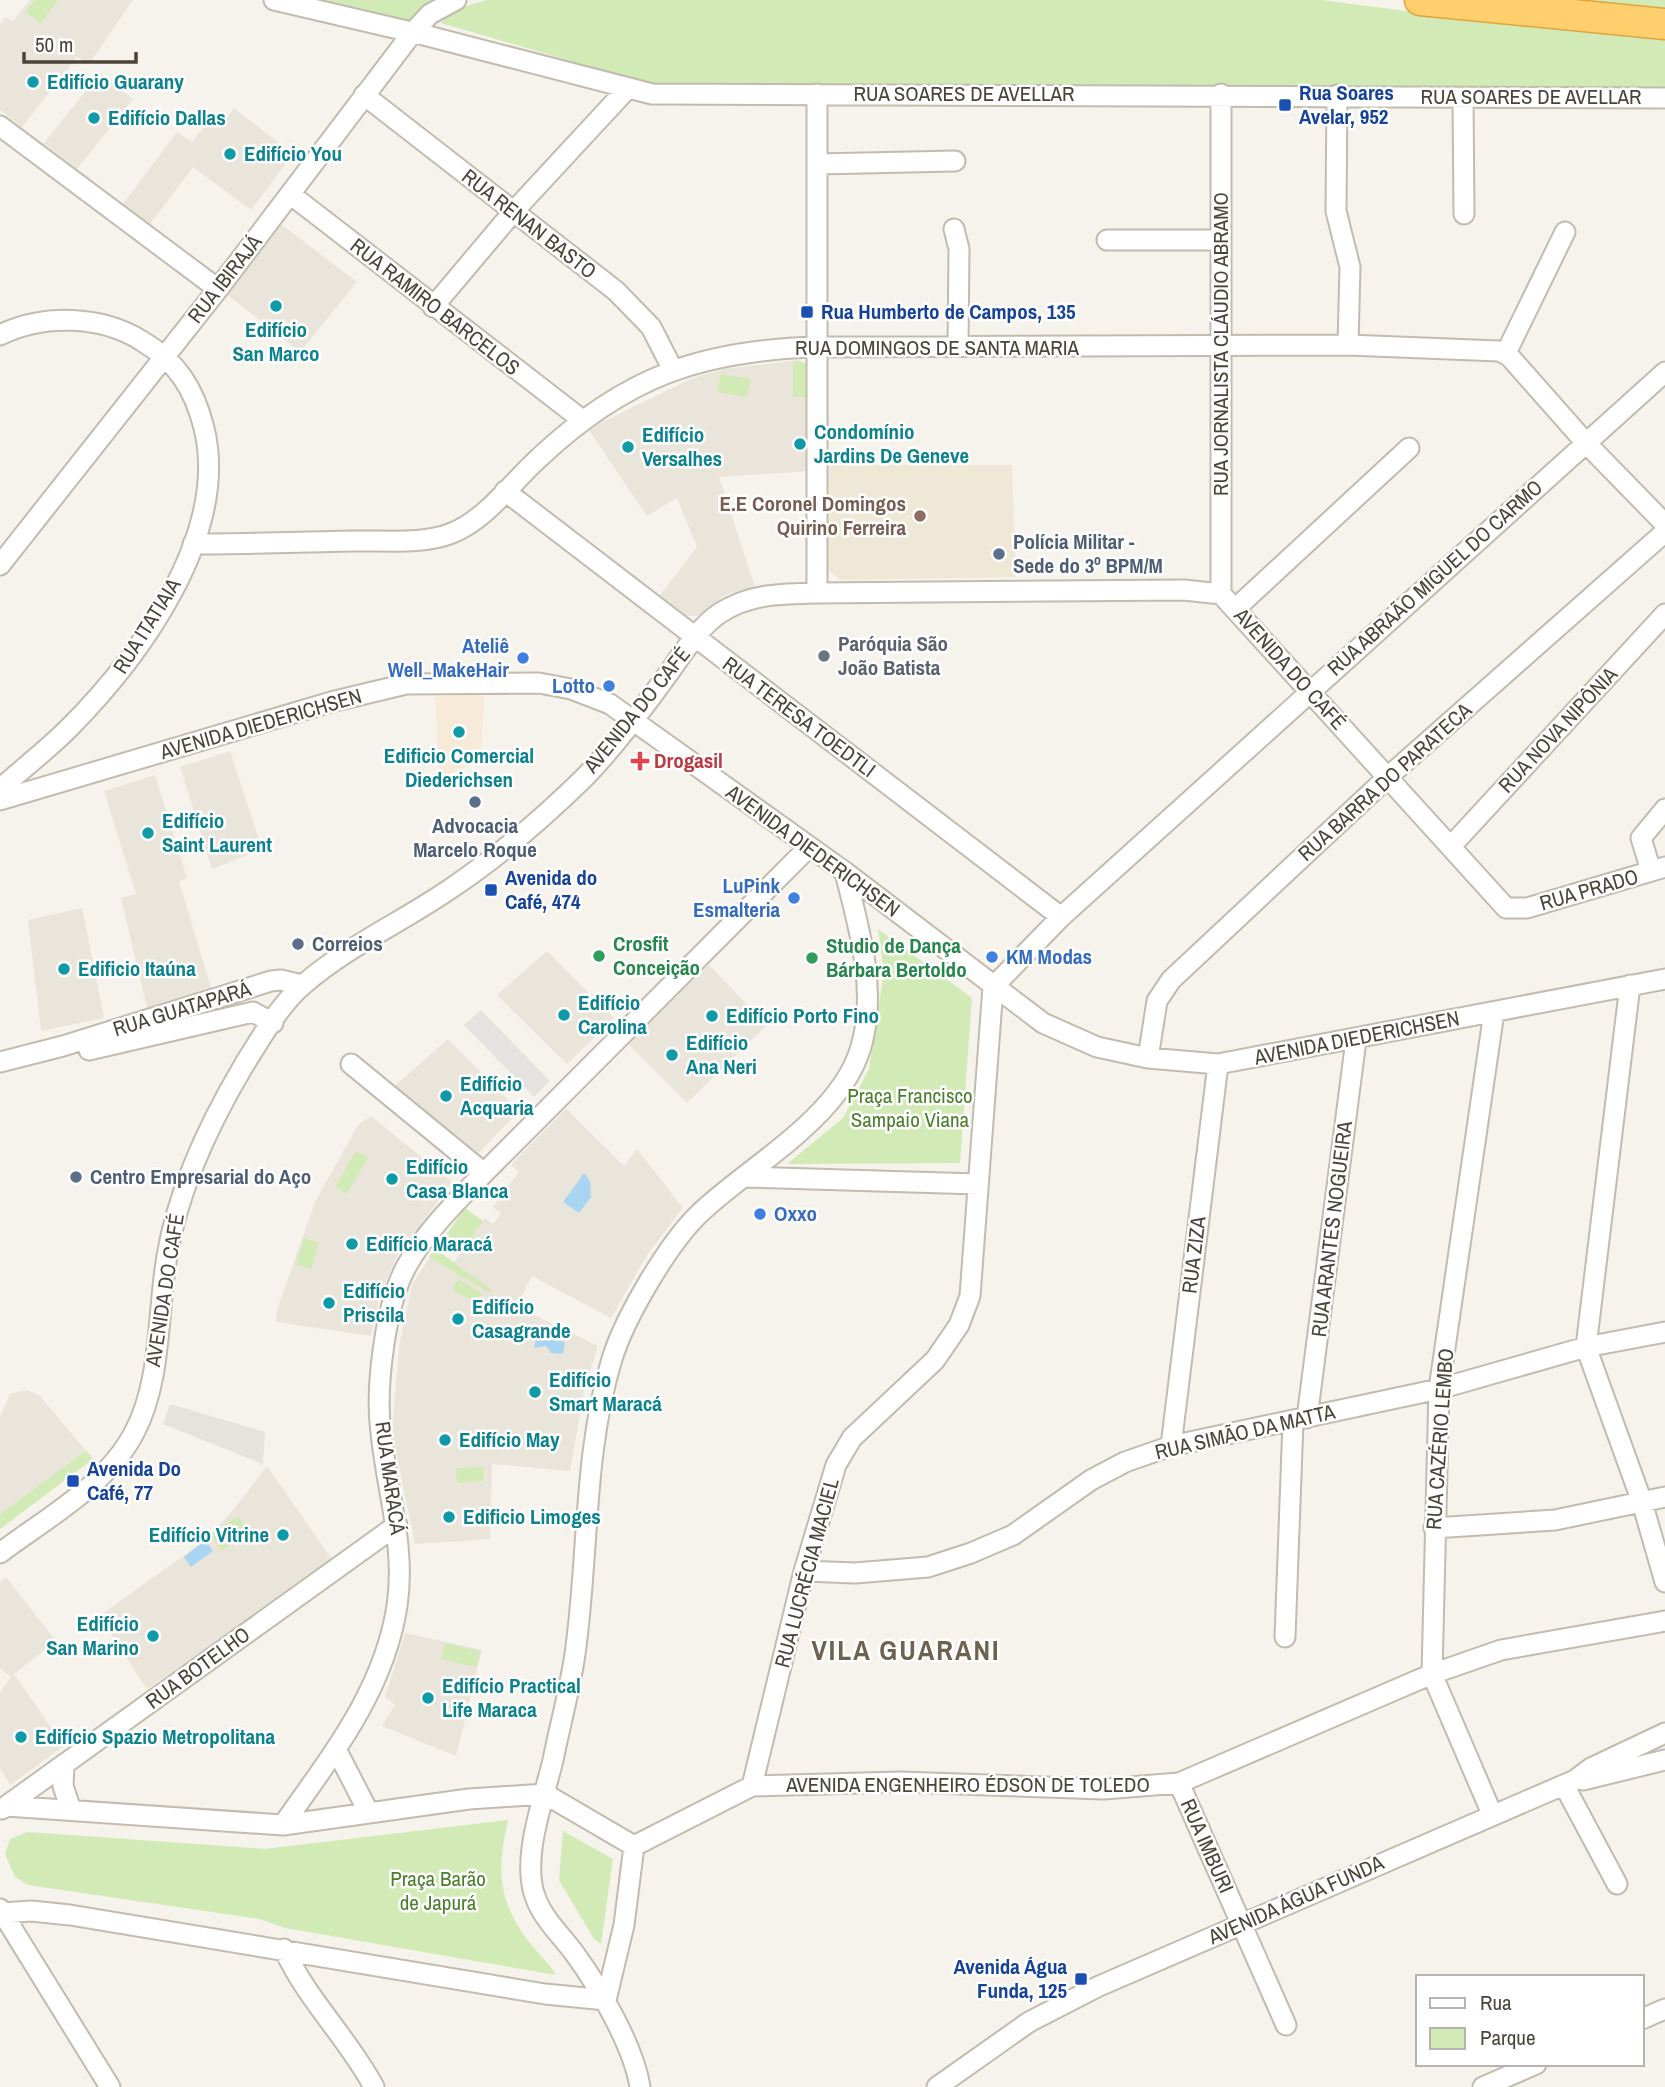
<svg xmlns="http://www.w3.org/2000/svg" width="1665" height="2087" viewBox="0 0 1665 2087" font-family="'Archivo Narrow',sans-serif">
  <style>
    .residential { fill: #eae5da }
    .commercial { fill: #f7ead8 }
    .industrial { fill: #e6e2dd }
    .education { fill: #efe8d6 }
    .green { fill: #d2eab5 }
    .parking { fill: #e5e3e0 }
    .water { fill: #a9d4f2 }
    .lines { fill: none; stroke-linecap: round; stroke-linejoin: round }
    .minor-casing { stroke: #c2bbae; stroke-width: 23 }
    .highway-casing { stroke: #e0a43c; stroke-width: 33 }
    .minor { stroke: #fff; stroke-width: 19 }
    .highway { stroke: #ffcf6e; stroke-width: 30 }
    .culture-dot { fill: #0f9aa8; stroke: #fff; stroke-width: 2.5 }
    .transit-dot { fill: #1a4fb4; stroke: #fff; stroke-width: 2.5 }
    .education-dot { fill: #8d6e63; stroke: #fff; stroke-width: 2.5 }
    .service-dot { fill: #5c6f8a; stroke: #fff; stroke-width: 2.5 }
    .worship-dot { fill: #6b7280; stroke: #fff; stroke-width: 2.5 }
    .shop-dot { fill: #3f7fe0; stroke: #fff; stroke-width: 2.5 }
    .health-dot { fill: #e0444e; stroke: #fff; stroke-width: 2.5 }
    .leisure-dot { fill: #2e9e5b; stroke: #fff; stroke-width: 2.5 }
    .labels { text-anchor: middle; stroke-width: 5; stroke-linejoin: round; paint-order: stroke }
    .culture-label { font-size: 21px; font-weight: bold; fill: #0d838f; stroke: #fff; text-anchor: start }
    .transit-label { font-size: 21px; font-weight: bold; fill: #164399; stroke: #fff; text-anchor: start }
    .street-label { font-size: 21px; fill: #4b4439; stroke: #fff }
    .education-label { font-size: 21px; font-weight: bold; fill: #785e54; stroke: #fff; text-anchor: end }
    .service-label { font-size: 21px; font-weight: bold; fill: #4e5e75; stroke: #fff; text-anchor: start }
    .worship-label { font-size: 21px; font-weight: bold; fill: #5b616d; stroke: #fff; text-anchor: start }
    .shop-label { font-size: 21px; font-weight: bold; fill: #366cbe; stroke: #fff; text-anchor: end }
    .health-label { font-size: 21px; font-weight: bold; fill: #be3a42; stroke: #fff; text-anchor: start }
    .leisure-label { font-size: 21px; font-weight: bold; fill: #27864d; stroke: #fff; text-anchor: start }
    .park-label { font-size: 21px; fill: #4a7f2a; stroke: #fff }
    .district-label { font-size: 28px; font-weight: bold; letter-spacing: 2px; fill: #6e6250; stroke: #fff }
  </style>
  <rect width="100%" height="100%" fill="#f6f3ec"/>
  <path class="residential" d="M 30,0 L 133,0 L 89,64 L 77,57 L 22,127 L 0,110 L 0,25 L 5,17 L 13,21 Z
    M 100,73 L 133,99 L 77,169 L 44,143 Z
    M 234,108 L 293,154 L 251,210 L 193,167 L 150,224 L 123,204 L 177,132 L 192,142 L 211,118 L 221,126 Z
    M 278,222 L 357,282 L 300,352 L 224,292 Z
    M 798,360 L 808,364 L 809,471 L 719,477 L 755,587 L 725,595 L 698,616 L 686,616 L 660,595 L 697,547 L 677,498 L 647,516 L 588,429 L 693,378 L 724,369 Z
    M 230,751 L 262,849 L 212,869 L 180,767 Z
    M 155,775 L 187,878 L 179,881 L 211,988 L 147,1008 L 121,898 L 136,894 L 104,791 Z
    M 82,908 L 104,1018 L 41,1031 L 28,920 Z
    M 547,951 L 614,1018 L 567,1064 L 497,995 Z
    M 709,965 L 767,1025 L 687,1103 L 628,1044 Z
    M 448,1039 L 519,1111 L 473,1159 L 390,1090 Z
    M 566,1109 L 624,1166 L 637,1149 L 683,1208 L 647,1255 L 611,1318 L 532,1276 L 516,1306 L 598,1346 L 584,1391 L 570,1471 L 492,1464 L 490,1539 L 415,1544 L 392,1432 L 399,1346 L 412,1285 L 435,1249 L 454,1262 L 485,1218 L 493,1224 L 501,1213 L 493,1207 L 519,1172 L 511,1165 Z
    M 371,1116 L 452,1182 L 397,1256 L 380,1294 L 371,1336 L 276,1322 L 277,1310 L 315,1202 L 358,1125 Z
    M 27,1390 L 39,1395 L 93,1459 L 0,1529 L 0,1417 L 10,1394 Z
    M 267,1466 L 333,1561 L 147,1689 L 99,1616 L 203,1542 L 234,1509 Z
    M 6,1577 L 56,1641 L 14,1674 L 64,1746 L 10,1785 L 0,1768 L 0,1692 L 11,1677 L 0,1668 L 0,1582 Z
    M 405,1633 L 482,1650 L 456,1756 L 382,1726 L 395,1705 L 385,1697 Z"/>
  <path class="commercial" d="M 485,693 L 480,760 L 439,780 L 435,697 Z"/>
  <path class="industrial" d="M 170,1404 L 265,1432 L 263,1464 L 163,1424 Z"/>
  <path class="education" d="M 826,465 L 1012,465 L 1016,577 L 840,580 L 826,568 Z"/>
  <path class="green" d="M 35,0 L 58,0 L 41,23 L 26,12 Z
    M 316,0 L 438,0 L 407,23 Z
    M 487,0 L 1321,0 L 1437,15 L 1665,34 L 1665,90 L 1224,85 L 653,85 L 441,23 C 451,8 471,5 487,0 Z
    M 1511,0 L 1665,0 L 1665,16 Z
    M 793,361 L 808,364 L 808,397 L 793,397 Z
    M 721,374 L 751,379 L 747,397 L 717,392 Z
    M 878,929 L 972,998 L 960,1163 L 787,1164 L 843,1118 L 869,1069 L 884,972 Z
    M 356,1151 L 368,1158 L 347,1194 L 335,1187 Z
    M 465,1208 L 483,1221 L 461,1252 L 443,1239 Z
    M 304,1238 L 319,1243 L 311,1269 L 296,1264 Z
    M 435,1249 L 492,1290 L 490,1293 L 429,1257 Z
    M 458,1279 L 482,1293 L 476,1303 L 452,1290 Z
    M 86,1451 L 93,1459 L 0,1529 L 0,1514 Z
    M 483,1467 L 484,1481 L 457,1483 L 456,1468 Z
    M 238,1516 L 250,1532 L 221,1551 L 211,1534 Z
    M 445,1643 L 480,1651 L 476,1667 L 441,1659 Z
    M 508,1820 C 497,1870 497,1899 529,1942 C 537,1953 550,1963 556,1975 L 285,1928 L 259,1919 L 28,1885 L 15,1877 L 5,1854 L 10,1839 L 27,1832 L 265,1849 Z
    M 563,1831 L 613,1859 L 601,1944 L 594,1939 L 559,1880 Z"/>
  <path class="parking" d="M 481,1010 L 550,1081 L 534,1097 L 464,1025 Z"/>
  <path class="water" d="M 584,1173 L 590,1181 L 591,1197 L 579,1213 L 563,1202 Z
    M 538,1329 L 549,1332 L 553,1340 L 565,1342 L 563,1354 L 551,1353 L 546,1346 L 534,1348 Z
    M 205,1540 L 213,1551 L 191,1567 L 184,1557 Z"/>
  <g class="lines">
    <g class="minor-casing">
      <path id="minor" d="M 274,0 L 424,35 L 652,94 L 1665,98
        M 364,95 L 616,291 L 651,327 L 673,370
        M 1337,95 L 1336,211 L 1350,267 L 1348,345
        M 1463,98 L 1464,214
        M 0,126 L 218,289
        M 818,164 L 955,161
        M 290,194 L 581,419
        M 954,229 L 959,249 L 958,346
        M 1107,240 L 1220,240
        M 433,307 L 513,212 L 627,89
        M 0,335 C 43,314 101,315 142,341 C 177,362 194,388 204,428 C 230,534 139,658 68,729 C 47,750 22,769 0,789
        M 1506,353 L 1565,232
        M 505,491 L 1061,917
        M 193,544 C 246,544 299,542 352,541 C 383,540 423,545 452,533 C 487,519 513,481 540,457 C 625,377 702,350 817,347 L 1348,345 L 1499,351 L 1509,356 L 1586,443 L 1665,524
        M 0,565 L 218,289 L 413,32 L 430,14 L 456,0
        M 817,593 L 817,94
        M 1221,594 L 1221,94
        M 1235,609 L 1409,448
        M 0,800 L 331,702 L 406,684 L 539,683 L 571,689 L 610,704 L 845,872 L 1043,1023 L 1097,1047 L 1148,1058 L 1218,1064 L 1665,979
        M 1452,845 L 1665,614
        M 1651,871 L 1641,838 L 1665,809
        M 1630,985 L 1586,1347 L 1642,1502 L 1665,1582
        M 89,1050 L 253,1012 L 273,1023
        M 1148,1058 L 1157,1001 L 1171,980 L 1389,776 L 1665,532
        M 0,1062 L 63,1046 L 271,981 L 281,980 L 302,985
        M 351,1064 L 484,1173
        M 744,1177 L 978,1184
        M 1307,1418 L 1356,1040
        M 1171,1446 L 1218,1064
        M 1434,1528 L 1555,1520 L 1665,1497
        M 0,1553 C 45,1519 107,1485 134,1433 C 162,1381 157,1314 167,1256 C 178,1189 209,1124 244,1065 C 261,1038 280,1004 304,984 C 348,946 402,922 450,889 C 498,857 543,818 584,778 C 615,746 642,710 668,674 C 683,653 699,627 720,613 C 751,593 782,594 817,593 L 1184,590 L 1221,594 L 1506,908 L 1527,908 L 1665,867
        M 804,1571 L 855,1573 L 928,1567 L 971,1553 L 1013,1535 L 1091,1480 L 1125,1462 L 1171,1446 L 1439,1389 L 1586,1347 L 1665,1332
        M 1285,1637 L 1293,1422
        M 336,1749 L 369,1813
        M 64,1764 L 63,1786 L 71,1810
        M 1583,1780 L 1665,1760
        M 1179,1783 L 1286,2025
        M 1564,1785 L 1617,1884
        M 752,1786 L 804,1571 L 836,1465 L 852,1438 L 935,1360 L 959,1325 L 970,1296 L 993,987 L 1061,917 L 1665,372
        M 6,1806 L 283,1825 L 469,1799 L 545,1794 L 634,1846 L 624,1925 L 606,2000
        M 2,1809 L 397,1525
        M 1492,1814 L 1432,1674 L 1439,1389 L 1494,1012
        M 283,1825 C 331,1756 384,1691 397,1606 C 406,1547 387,1492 381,1433 C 375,1389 385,1306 406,1267 C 425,1232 457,1201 484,1173 L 809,847
        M 634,1846 L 752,1786 L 900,1782 L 1104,1789 L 1179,1783 L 1432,1674 L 1501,1650 L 1665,1621
        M 0,1909 L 110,2087
        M 2,1913 L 31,1911 L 70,1915 L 545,1994 L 606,2000
        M 284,1949 C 307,2000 348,2038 374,2087
        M 1642,2019 L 1665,2009
        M 640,2087 C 634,2047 599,1987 575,1954 C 562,1936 544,1920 536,1899 C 520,1860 544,1799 553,1760 C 560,1725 570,1689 575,1654 C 589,1555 583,1454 612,1359 C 625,1317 668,1244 699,1214 C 751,1164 847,1115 863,1039 C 876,983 858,926 845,872
        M 937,2087 L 1029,2022 L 1097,1987 L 1575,1780 L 1591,1768 L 1665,1733
        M 1483,2087 L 1536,2064"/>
    </g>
    <g class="highway-casing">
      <path id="highway" d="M 1420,0 L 1665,24"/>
    </g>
    <use href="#minor" class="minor"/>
    <use href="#highway" class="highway"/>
  </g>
  <g class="culture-dot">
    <circle cx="33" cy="82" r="7"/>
    <circle cx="94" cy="118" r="7"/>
    <circle cx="230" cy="154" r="7"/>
    <circle cx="276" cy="306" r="7"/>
    <circle cx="800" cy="444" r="7"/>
    <circle cx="628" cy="447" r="7"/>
    <circle cx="459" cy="732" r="7"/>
    <circle cx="148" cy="833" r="7"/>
    <circle cx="64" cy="969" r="7"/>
    <circle cx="564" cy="1015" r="7"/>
    <circle cx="712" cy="1016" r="7"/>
    <circle cx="672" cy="1055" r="7"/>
    <circle cx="446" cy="1096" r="7"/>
    <circle cx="392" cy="1179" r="7"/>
    <circle cx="352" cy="1244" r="7"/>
    <circle cx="329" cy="1303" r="7"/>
    <circle cx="458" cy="1319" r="7"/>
    <circle cx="535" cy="1392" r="7"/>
    <circle cx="445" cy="1440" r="7"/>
    <circle cx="449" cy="1517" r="7"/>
    <circle cx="283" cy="1535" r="7"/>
    <circle cx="153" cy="1636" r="7"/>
    <circle cx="428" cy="1698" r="7"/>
    <circle cx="21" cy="1737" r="7"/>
  </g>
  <g class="transit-dot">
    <rect x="1278" y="98" width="14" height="14" rx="3.5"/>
    <rect x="800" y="305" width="14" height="14" rx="3.5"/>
    <rect x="484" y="883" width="14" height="14" rx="3.5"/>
    <rect x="66" y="1474" width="14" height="14" rx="3.5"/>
    <rect x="1074" y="1972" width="14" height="14" rx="3.5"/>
  </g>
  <circle class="education-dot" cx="920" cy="516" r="7"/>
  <g class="service-dot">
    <circle cx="999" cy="554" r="7"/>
    <circle cx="475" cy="802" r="7"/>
    <circle cx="298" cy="944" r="7"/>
    <circle cx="76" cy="1177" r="7"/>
  </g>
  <circle class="worship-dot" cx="824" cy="656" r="7"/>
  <g class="shop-dot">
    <circle cx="523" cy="658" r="7"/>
    <circle cx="609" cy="686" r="7"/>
    <circle cx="794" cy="898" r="7"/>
    <circle cx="992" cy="957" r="7"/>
    <circle cx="760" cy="1214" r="7"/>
  </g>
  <path class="health-dot" d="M636.5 750.5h7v7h7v7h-7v7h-7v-7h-7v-7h7z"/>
  <g class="leisure-dot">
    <circle cx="599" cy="956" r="7"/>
    <circle cx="812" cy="958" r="7"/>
  </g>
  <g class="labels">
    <g class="culture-label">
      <text x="47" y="89">Edifício Guarany</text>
      <text x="108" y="125">Edifício Dallas</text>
      <text x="244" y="161">Edifício You</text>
      <text x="276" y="337" text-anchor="middle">Edifício<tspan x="276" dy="24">San Marco</tspan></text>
      <text x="814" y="439">Condomínio<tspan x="814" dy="24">Jardins De Geneve</tspan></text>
      <text x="642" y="442">Edifício<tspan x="642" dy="24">Versalhes</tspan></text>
      <text x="459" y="763" text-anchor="middle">Edificio Comercial<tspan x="459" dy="24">Diederichsen</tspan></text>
      <text x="162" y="828">Edifício<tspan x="162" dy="24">Saint Laurent</tspan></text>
      <text x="78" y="976">Edificio Itaúna</text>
      <text x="578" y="1010">Edifício<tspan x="578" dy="24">Carolina</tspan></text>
      <text x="726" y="1023">Edifício Porto Fino</text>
      <text x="686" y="1050">Edifício<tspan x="686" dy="24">Ana Neri</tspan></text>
      <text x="460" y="1091">Edifício<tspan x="460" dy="24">Acquaria</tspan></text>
      <text x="406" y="1174">Edifício<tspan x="406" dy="24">Casa Blanca</tspan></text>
      <text x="366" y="1251">Edifício Maracá</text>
      <text x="343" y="1298">Edifício<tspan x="343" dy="24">Priscila</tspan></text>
      <text x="472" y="1314">Edifício<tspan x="472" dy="24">Casagrande</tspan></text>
      <text x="549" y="1387">Edifício<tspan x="549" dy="24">Smart Maracá</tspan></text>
      <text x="459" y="1447">Edifício May</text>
      <text x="463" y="1524">Edificio Limoges</text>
      <text x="269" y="1542" text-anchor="end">Edifício Vitrine</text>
      <text x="139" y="1631" text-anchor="end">Edifício<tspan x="139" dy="24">San Marino</tspan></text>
      <text x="442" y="1693">Edifício Practical<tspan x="442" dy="24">Life Maraca</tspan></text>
      <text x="35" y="1744">Edifício Spazio Metropolitana</text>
    </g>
    <g class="transit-label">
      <text x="1299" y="100">Rua Soares<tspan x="1299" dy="24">Avelar, 952</tspan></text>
      <text x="821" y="319">Rua Humberto de Campos, 135</text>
      <text x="505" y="885">Avenida do<tspan x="505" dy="24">Café, 474</tspan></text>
      <text x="87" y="1476">Avenida Do<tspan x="87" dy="24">Café, 77</tspan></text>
      <text x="1067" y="1974" text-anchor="end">Avenida Água<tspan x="1067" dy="24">Funda, 125</tspan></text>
    </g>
    <g class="street-label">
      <text x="964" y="101">RUA SOARES DE AVELLAR</text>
      <text x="1531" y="104">RUA SOARES DE AVELLAR</text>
      <text transform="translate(529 224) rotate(38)" y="7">RUA RENAN BASTO</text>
      <text transform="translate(225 279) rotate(-52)" y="7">RUA IBIRAJÁ</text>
      <text transform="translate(435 307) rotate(38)" y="7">RUA RAMIRO BARCELOS</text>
      <text transform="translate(1221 344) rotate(-90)" y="7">RUA JORNALISTA CLÁUDIO ABRAMO</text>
      <text x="937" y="355">RUA DOMINGOS DE SANTA MARIA</text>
      <text transform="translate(1435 578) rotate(-42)" y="7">RUA ABRAÃO MIGUEL DO CARMO</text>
      <text transform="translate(147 626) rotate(-58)" y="7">RUA ITATIAIA</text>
      <text transform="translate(1290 669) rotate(48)" y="7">AVENIDA DO CAFÉ</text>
      <text transform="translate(637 710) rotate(-51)" y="7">AVENIDA DO CAFÉ</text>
      <text transform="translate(799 717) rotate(37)" y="7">RUA TERESA TOEDTLI</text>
      <text transform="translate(261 724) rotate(-16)" y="7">AVENIDA DIEDERICHSEN</text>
      <text transform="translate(1558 730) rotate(-47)" y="7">RUA NOVA NIPÔNIA</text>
      <text transform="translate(1385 782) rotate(-42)" y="7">RUA BARRA DO PARATECA</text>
      <text transform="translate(813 851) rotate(36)" y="7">AVENIDA DIEDERICHSEN</text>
      <text transform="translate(1589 890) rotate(-16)" y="7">RUA PRADO</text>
      <text transform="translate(182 1009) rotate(-17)" y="7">RUA GUATAPARÁ</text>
      <text transform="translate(1357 1038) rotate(-11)" y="7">AVENIDA DIEDERICHSEN</text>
      <text transform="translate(1332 1229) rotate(-83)" y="7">RUA ARANTES NOGUEIRA</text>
      <text transform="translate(1194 1255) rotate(-83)" y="7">RUA ZIZA</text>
      <text transform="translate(165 1290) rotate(-81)" y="7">AVENIDA DO CAFÉ</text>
      <text transform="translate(1245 1432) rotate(-13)" y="7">RUA SIMÃO DA MATTA</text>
      <text transform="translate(1440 1439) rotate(-86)" y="7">RUA CAZÉRIO LEMBO</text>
      <text transform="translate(390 1478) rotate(82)" y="7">RUA MARACÁ</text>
      <text transform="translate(807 1573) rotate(-75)" y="7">RUA LUCRÉCIA MACIEL</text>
      <text transform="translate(198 1668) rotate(-36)" y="7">RUA BOTELHO</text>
      <text x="968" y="1792">AVENIDA ENGENHEIRO ÉDSON DE TOLEDO</text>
      <text transform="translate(1207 1846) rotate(66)" y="7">RUA IMBURI</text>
      <text transform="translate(1296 1900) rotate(-24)" y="7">AVENIDA ÁGUA FUNDA</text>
    </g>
    <g class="education-label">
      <text x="906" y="511">E.E Coronel Domingos<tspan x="906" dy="24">Quirino Ferreira</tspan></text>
    </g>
    <g class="service-label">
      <text x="1013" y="549">Polícia Militar -<tspan x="1013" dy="24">Sede do 3º BPM/M</tspan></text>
      <text x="475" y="833" text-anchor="middle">Advocacia<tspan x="475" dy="24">Marcelo Roque</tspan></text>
      <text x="312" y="951">Correios</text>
      <text x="90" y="1184">Centro Empresarial do Aço</text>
    </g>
    <g class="worship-label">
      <text x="838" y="651">Paróquia São<tspan x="838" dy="24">João Batista</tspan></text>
    </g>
    <g class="shop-label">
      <text x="509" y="653">Ateliê<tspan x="509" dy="24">Well_MakeHair</tspan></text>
      <text x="595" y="693">Lotto</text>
      <text x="780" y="893">LuPink<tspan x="780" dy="24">Esmalteria</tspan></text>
      <text x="1006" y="964" text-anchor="start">KM Modas</text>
      <text x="774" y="1221" text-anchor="start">Oxxo</text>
    </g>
    <g class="health-label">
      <text x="654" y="768">Drogasil</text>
    </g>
    <g class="leisure-label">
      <text x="613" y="951">Crosfit<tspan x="613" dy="24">Conceição</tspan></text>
      <text x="826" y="953">Studio de Dança<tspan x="826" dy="24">Bárbara Bertoldo</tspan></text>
    </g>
    <g class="park-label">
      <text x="910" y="1103">Praça Francisco<tspan x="910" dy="24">Sampaio Viana</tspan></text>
      <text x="438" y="1886">Praça Barão<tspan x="438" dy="24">de Japurá</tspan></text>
    </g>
    <g class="district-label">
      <text x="906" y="1660">VILA GUARANI</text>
    </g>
  </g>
  <rect x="1416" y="1975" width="228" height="91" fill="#ffffff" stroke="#b7b4b0" stroke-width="2"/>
  <rect x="1430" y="1998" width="35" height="10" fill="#ffffff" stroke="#b7b4b0" stroke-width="2"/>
  <text x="1480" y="2010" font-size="21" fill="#4b4439">Rua</text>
  <rect x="1430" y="2028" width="35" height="21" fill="#d2eab5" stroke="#b7b4b0" stroke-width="2"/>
  <text x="1480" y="2045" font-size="21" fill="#4b4439">Parque</text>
  <path d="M24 52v10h112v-10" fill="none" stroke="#4b4439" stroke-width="3.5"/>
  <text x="35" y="52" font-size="21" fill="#4b4439" stroke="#ffffff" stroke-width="5" paint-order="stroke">50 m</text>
</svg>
